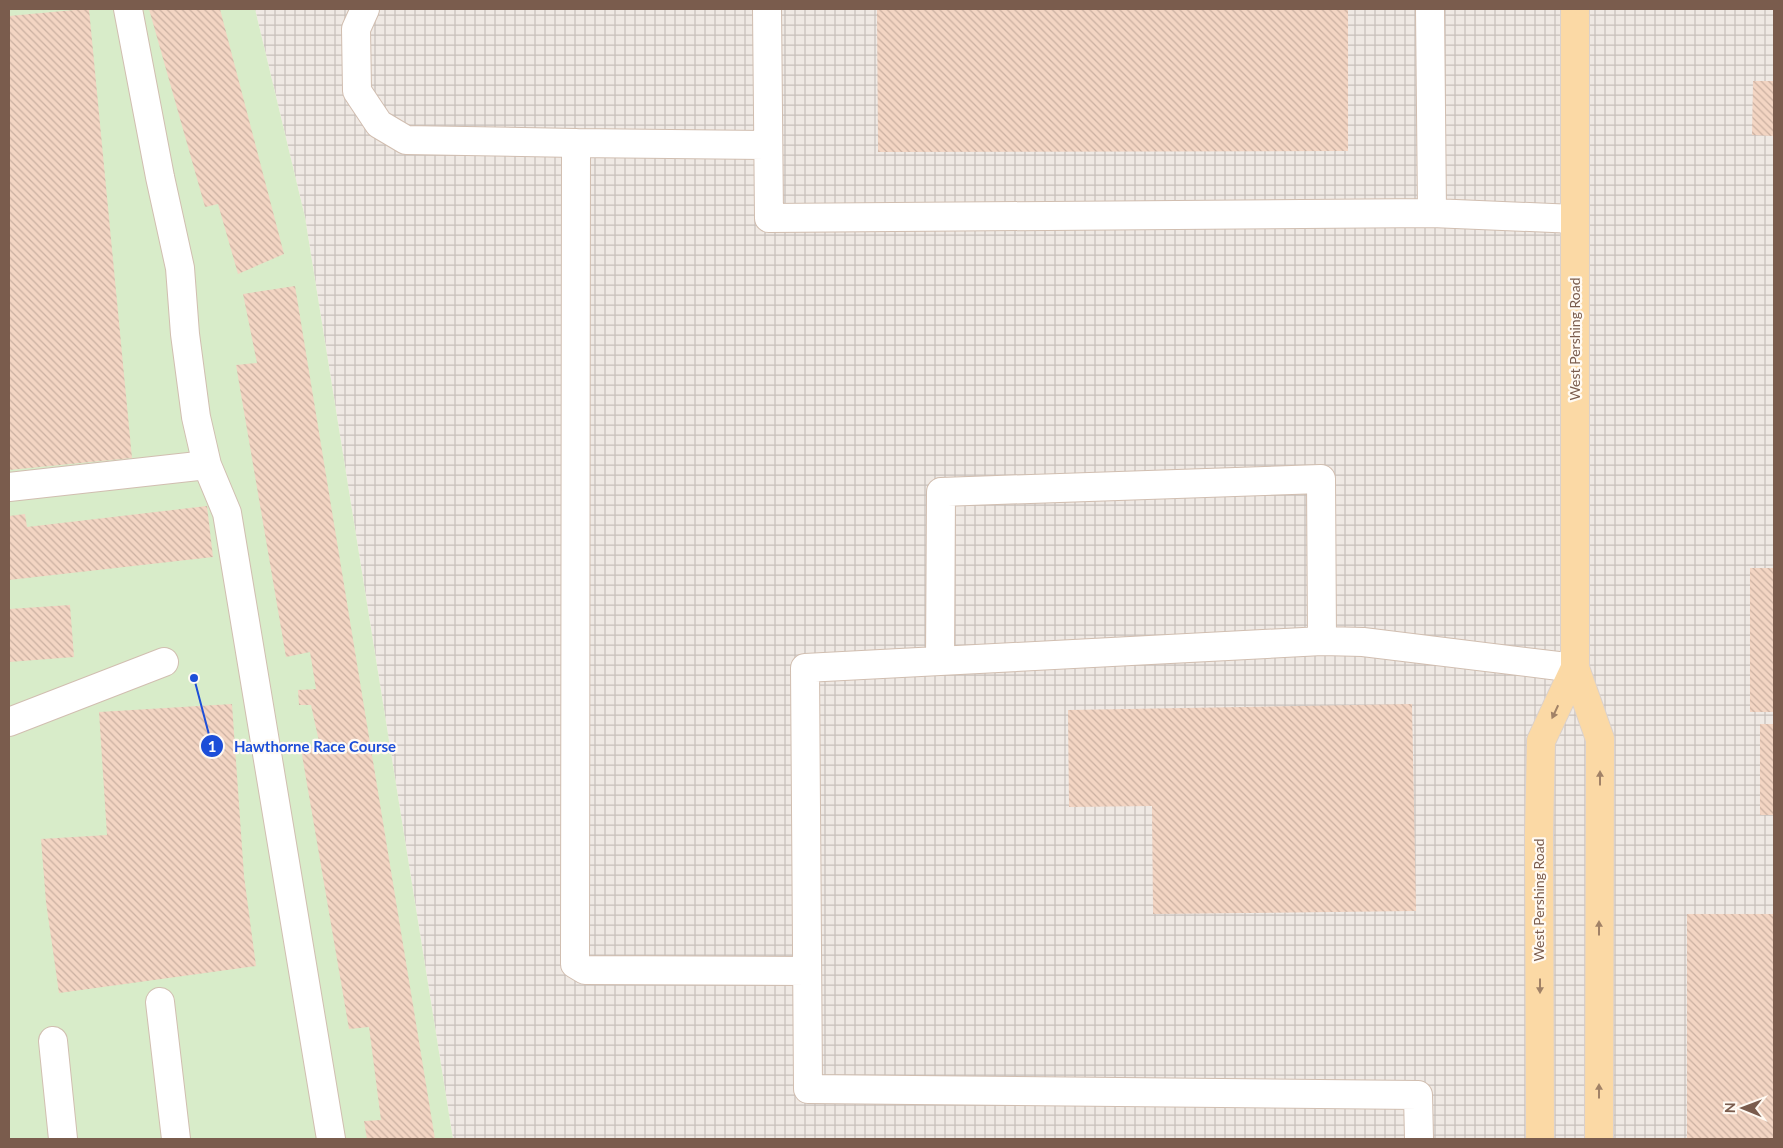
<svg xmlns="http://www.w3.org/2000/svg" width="1783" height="1148" viewBox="0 0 1783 1148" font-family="Lato,sans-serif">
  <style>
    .industrial { fill: url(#industrial-grid) }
    .park { fill: #d8ecc9 }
    .building { fill: url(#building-back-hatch) }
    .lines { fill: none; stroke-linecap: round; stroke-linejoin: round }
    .minor-casing { stroke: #d1beb0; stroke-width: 30 }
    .major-casing { stroke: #dad1cd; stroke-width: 30 }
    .minor { stroke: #fff; stroke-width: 28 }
    .major { stroke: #fbd9a5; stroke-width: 28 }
    .oneway { fill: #a18267 }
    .labels { text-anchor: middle; stroke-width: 4.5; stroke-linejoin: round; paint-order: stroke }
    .street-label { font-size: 14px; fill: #7a5c4d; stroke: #fffaf3 }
    .leader { fill: none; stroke: #1d4ed8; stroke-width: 2 }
    .callout-dot { fill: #1d4ed8; stroke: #fffaf3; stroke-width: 2 }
    .mark-label { font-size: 15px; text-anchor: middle; font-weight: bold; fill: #fff }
    .callout-label { font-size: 15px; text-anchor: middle; font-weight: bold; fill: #1d4ed8; stroke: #fffaf3; stroke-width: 4.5; stroke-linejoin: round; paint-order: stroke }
  </style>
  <defs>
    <pattern id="industrial-grid" width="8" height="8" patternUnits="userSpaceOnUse" patternTransform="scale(1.25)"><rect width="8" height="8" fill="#efe9e4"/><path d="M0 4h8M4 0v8" fill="none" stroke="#c7c0bb"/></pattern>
    <pattern id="building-back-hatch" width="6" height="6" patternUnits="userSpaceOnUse" patternTransform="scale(1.25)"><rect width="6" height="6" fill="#f3d5c3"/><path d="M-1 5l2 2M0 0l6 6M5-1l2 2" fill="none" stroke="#cab0a1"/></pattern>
  </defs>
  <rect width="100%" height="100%" fill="#fdf6ec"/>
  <path class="industrial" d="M 255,9 L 1774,9 L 1774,1139 L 453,1139 L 305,217 Z"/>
  <path class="park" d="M 9,9 L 255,9 L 305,217 L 453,1139 L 9,1139 Z"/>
  <path class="building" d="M 85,9 L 89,9 L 132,458 L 9,470 L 9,16 Z
    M 149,9 L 220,9 L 284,254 L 238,274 L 218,204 L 205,207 Z
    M 877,9 L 1348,9 L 1348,151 L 878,152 Z
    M 1753,81 L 1774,81 L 1774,136 L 1752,135 Z
    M 295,286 L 435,1139 L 367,1139 L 364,1121 L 381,1120 L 369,1027 L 349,1029 L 301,749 L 320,746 L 311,705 L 299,705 L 298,690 L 316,689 L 310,652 L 286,657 L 236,365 L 257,363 L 243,294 Z
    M 207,506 L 213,557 L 9,580 L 9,516 L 25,514 L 27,527 Z
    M 1750,568 L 1774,568 L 1774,712 L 1750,712 Z
    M 70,605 L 74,657 L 9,662 L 9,609 Z
    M 232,704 L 244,876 L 256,966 L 59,993 L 46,902 L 41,839 L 107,835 L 99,712 Z
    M 1412,704 L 1416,911 L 1153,914 L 1152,806 L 1069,807 L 1068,710 Z
    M 1760,724 L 1774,724 L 1774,815 L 1760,815 Z
    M 1687,914 L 1774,914 L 1774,1139 L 1687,1139 Z"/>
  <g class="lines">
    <g class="minor-casing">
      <path id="minor" d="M 128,9 L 160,177 L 180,268 L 185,334 L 196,417 L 207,465
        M 365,9 L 356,29 L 357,91 L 379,124 L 406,140 L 576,143
        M 767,9 L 769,218 L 1432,213 L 1575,219
        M 1430,9 L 1432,213
        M 768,145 L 576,143 L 575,964 L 585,970 L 807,971
        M 9,487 L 207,465 L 227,513 L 331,1139
        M 940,661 L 941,492 L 1321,479 L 1322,641
        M 9,722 L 164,662
        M 160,1002 L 176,1139
        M 53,1041 L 63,1139
        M 1419,1139 L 1418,1095 L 808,1089 L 805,668 L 1322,641 L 1363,642 L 1575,668"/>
    </g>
    <g class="major-casing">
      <path id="major" d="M 1575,9 L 1575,668 L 1600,739 L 1599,1139
        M 1540,1139 L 1539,833 L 1541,741 L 1575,668"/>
    </g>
    <use href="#minor" class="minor"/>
    <use href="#major" class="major"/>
  </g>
  <defs><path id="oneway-solid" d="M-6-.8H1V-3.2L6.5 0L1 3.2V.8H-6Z" transform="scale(1.25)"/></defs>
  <g class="oneway">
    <use href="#oneway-solid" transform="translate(1555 712) rotate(115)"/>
    <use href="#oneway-solid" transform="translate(1600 778) rotate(-90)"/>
    <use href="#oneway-solid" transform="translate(1599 928) rotate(-90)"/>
    <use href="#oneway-solid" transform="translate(1540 986) rotate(90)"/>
    <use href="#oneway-solid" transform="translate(1599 1091) rotate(-90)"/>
  </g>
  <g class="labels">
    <g class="street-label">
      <text transform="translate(1575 339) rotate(-90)" y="5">West Pershing Road</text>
      <text transform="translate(1539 900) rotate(-90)" y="5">West Pershing Road</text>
    </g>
  </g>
  <path class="leader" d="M194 678L212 746"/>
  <g class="callout-dot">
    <circle cx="194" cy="678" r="5"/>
    <circle cx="212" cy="746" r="12"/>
  </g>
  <g class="mark-label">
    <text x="212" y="752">1</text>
  </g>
  <g class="callout-label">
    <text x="315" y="752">Hawthorne Race Course</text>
  </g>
  <rect width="1783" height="1148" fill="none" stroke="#7a5c4d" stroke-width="20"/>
  <g transform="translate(1743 1108) rotate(271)" stroke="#fffaf3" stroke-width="4" paint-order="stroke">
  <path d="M0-4L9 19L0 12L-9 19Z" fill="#7a5c4d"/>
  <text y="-8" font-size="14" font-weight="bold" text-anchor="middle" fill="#7a5c4d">N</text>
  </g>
</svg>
